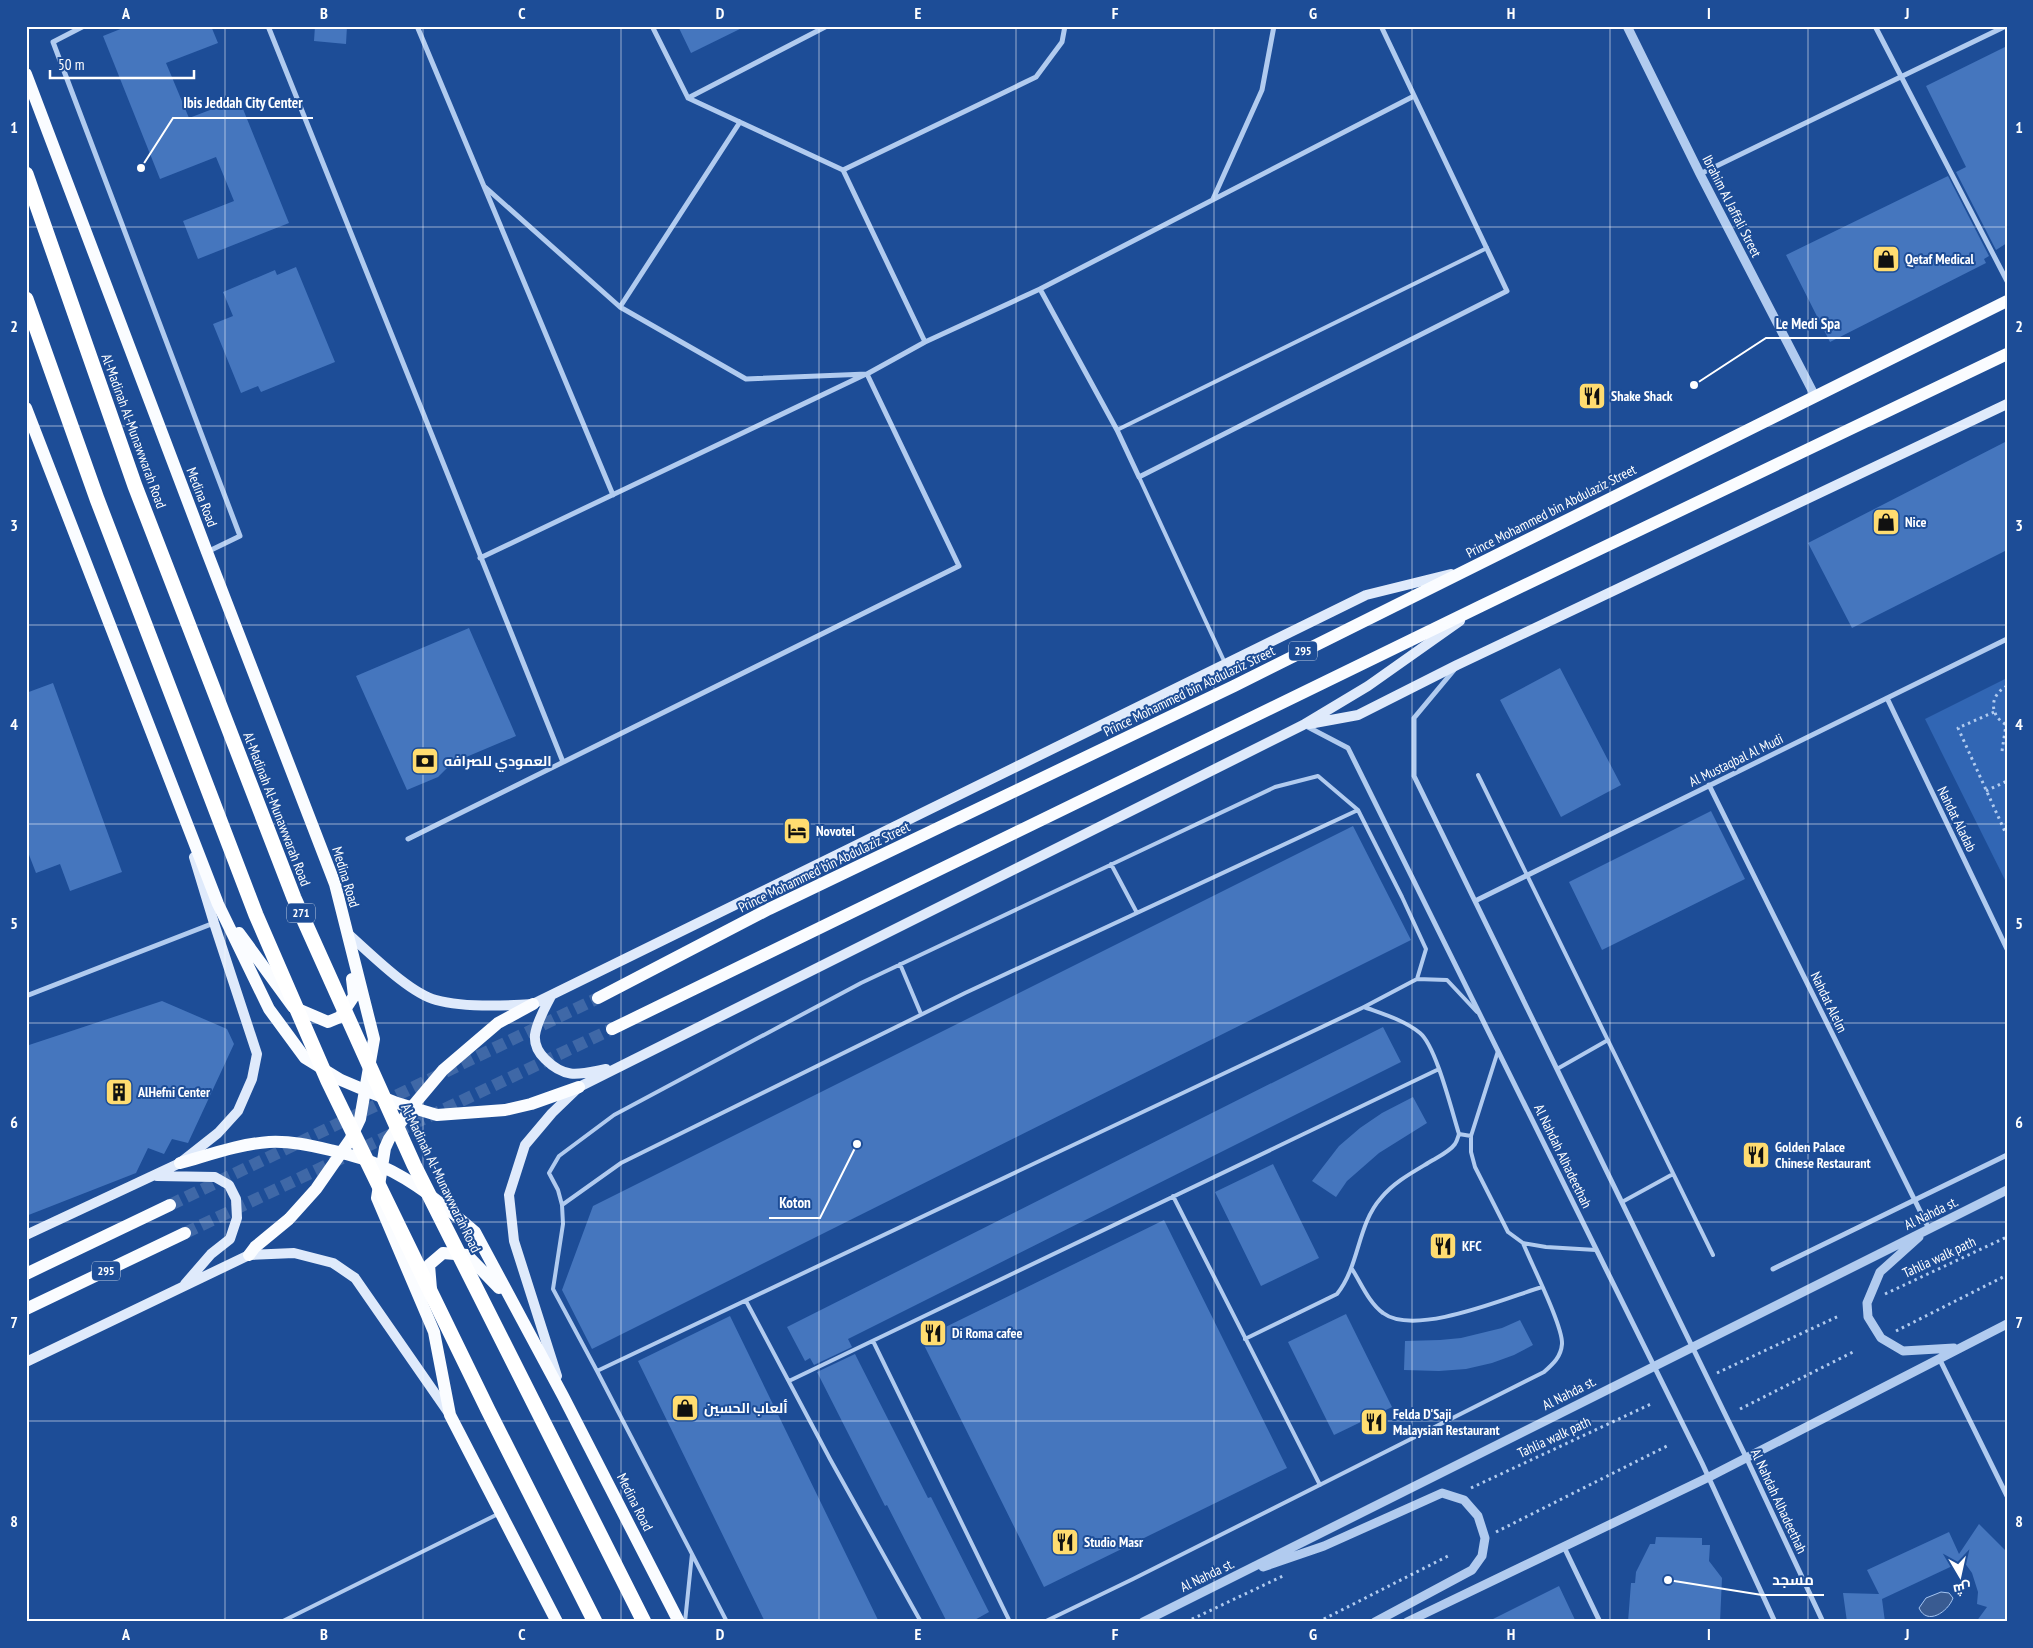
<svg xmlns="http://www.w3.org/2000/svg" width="2033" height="1648" viewBox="0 0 2033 1648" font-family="'PT Sans Narrow',Cairo,sans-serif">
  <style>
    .green { fill: #3166b4 }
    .water { fill: #395b91; stroke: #a5c5f1 }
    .building { fill: #4576be }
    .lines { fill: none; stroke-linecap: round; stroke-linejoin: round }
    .primary-tunnel { stroke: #3f68a7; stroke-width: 12; stroke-dasharray: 12 6; stroke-linecap: butt }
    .path { stroke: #b1cbef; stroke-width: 3; stroke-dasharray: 2.5 4; stroke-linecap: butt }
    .service { stroke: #b1cbef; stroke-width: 4 }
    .minor { stroke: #b1cbef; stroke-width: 5 }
    .tertiary { stroke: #b1cbef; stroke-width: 9 }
    .secondary { stroke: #dfeafb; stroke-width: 10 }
    .primary { stroke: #fafcff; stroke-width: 12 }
    .motorway-bridge { stroke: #fff; stroke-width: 15 }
    .grid { fill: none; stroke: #fff; stroke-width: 1; stroke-opacity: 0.55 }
    .labels { text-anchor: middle; stroke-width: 4; stroke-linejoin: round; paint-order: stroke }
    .shield { fill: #1d4d97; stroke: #bbcae0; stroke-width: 1 }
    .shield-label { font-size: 12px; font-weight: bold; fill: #fff }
    .street-label { font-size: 14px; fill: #fff; stroke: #1d4d97 }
    .poi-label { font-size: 14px; font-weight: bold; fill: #fff; stroke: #1d4d97; text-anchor: start }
    .leader { fill: none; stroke: #fff; stroke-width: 2 }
    .callout-dot { fill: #fff; stroke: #1d4d97; stroke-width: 2 }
    .callout-label { font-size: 15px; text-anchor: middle; font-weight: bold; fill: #fff; stroke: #1d4d97; stroke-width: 4; stroke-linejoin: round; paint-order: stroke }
    .neatline { fill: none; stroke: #fff; stroke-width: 2 }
    .grid-label { font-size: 16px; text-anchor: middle; font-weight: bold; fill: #fff }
  </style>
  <rect width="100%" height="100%" fill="#1d4d97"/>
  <path class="green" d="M 2007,678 L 2007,884 L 1925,719 Z"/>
  <path class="water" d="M 1941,1592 L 1949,1593 L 1953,1598 C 1948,1612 1927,1626 1919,1608 L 1926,1598 Z"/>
  <path class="building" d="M 128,26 L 211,26 L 218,43 L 166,63 L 189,118 L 239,99 L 289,223 L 198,259 L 183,221 L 234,201 L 216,157 L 160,179 L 103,36 Z
    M 315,26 L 347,26 L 346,44 L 314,41 Z
    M 678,26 L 746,26 L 691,53 Z
    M 2007,46 L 2007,243 L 1996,250 L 1956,172 L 1966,167 L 1926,86 Z
    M 1948,176 L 1989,256 L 1984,259 L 1986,263 L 1830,342 L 1786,255 Z
    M 296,267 L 335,362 L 261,392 L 258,386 L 241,393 L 213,324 L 233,316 L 223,292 L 275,270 L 277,275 Z
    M 2007,441 L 2007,550 L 1852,628 L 1808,543 Z
    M 469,628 L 516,736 L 452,763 L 438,777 L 407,790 L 356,676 Z
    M 1560,668 L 1621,785 L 1561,817 L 1500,700 Z
    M 53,683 L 122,872 L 70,891 L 60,864 L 36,873 L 26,847 L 26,693 Z
    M 1711,811 L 1745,879 L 1602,950 L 1569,882 Z
    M 1353,826 L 1411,940 L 592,1349 L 562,1290 L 593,1206 Z
    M 162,1001 L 227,1029 L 234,1044 L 188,1143 L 172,1139 L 164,1154 L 148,1148 L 136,1173 L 26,1216 L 26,1046 Z
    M 1383,1027 L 1401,1062 L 848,1339 L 852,1347 L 814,1365 L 810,1358 L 805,1361 L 787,1327 Z
    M 1413,1097 L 1427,1123 L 1379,1153 L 1347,1181 L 1336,1197 L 1312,1181 L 1339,1146 L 1360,1128 L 1382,1113 Z
    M 1273,1164 L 1319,1258 L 1261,1286 L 1215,1192 Z
    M 1164,1220 L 1287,1468 L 1044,1587 L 921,1339 Z
    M 1346,1314 L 1392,1407 L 1334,1435 L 1288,1342 Z
    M 730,1316 L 879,1622 L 765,1622 L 638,1361 Z
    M 1520,1320 L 1533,1345 L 1514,1355 L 1492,1363 L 1466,1369 L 1439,1371 L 1404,1370 L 1405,1341 L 1440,1340 L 1461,1338 L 1502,1328 Z
    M 855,1354 L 928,1498 L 931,1497 L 989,1612 L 971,1622 L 947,1622 L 887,1505 L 885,1506 L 817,1372 Z
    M 1979,1524 L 2007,1552 L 2007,1622 L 1976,1622 L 1987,1607 L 1977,1604 L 1978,1592 L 1972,1573 L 1962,1559 L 1963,1561 L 1882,1599 L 1885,1622 L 1847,1622 L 1843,1593 L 1879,1594 L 1867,1570 L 1949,1532 L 1959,1554 Z
    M 1656,1537 L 1702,1538 L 1702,1545 L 1710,1545 L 1709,1561 L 1722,1578 L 1720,1622 L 1628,1622 L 1631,1583 L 1635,1583 L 1636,1572 L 1650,1544 L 1655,1544 Z
    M 1559,1586 L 1576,1622 L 1487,1622 Z"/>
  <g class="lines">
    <path class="primary-tunnel" d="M 170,1205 L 598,998
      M 185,1233 L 612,1029"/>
    <path class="path" d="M 2007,686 C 1989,695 1989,716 2007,725
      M 1994,712 L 1958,728 L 2007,836
      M 2002,751 L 2006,725
      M 1986,791 L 2007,781
      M 1885,1294 L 2007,1237
      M 1896,1331 L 2007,1275
      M 1717,1373 L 1839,1316
      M 1740,1409 L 1855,1351
      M 1471,1488 L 1651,1404
      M 1496,1532 L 1667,1446
      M 1186,1622 L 1283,1576
      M 1318,1622 L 1450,1555"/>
    <path class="service" d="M 1117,430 L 1487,248
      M 1139,477 L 1225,663
      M 1478,775 L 1713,1255
      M 1358,810 L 1402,897 L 1426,949 L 1417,979
      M 1111,864 L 1137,913
      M 900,964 L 921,1014
      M 1364,1007 C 1383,1014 1404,1020 1420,1033 C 1436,1046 1452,1112 1459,1134
      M 1498,1051 L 1471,1136 L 1471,1152 L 1475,1167 L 1508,1232 L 1523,1243 L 1546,1247 L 1596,1250
      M 1557,1069 L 1608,1040
      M 1173,1196 L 1320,1485
      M 1622,1202 L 1673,1174
      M 562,1205 L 558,1190 L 549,1173 L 559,1156 L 614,1115 L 861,983 L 1275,787 L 1318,776 L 1358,810 L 965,993 L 621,1163 L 562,1205 L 563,1224 L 553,1289 L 597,1371 L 1364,1007 L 1417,979 L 1447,980 L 1477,1012
      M 1352,1269 C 1361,1283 1369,1303 1383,1313 C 1415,1337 1506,1298 1542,1287
      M 746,1301 L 830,1459 L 921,1622
      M 1245,1339 L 1337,1294 C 1360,1265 1357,1225 1381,1198 C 1395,1181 1415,1171 1433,1160 C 1440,1156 1450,1151 1455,1144 C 1457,1141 1458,1137 1459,1134 L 1471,1136
      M 873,1341 L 1010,1622
      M 597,1371 L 692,1554 L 685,1622
      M 789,1381 L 1439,1069
      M 692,1554 L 727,1622
      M 281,1622 L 498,1514
      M 1044,1622 L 1133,1579 L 1544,1372 C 1553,1364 1561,1357 1562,1344 C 1563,1326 1531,1263 1523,1243"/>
    <path class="minor" d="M 84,26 L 53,42 L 240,536 L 207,552
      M 268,26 L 563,762
      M 417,26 L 613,495
      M 652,26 L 688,98 L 843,170
      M 1875,26 L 2007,281
      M 688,98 L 827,26
      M 1700,174 L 2006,26
      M 485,187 L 620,307 L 746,379 L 867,374
      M 1213,199 L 1262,90 L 1274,26
      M 1040,289 L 1414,96
      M 620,307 L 740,122
      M 925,342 L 843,170 L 1036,77 L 1062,42 L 1065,26
      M 480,558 L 864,375
      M 1454,670 L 1414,718 L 1414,776 L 1746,1457 L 1823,1622
      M 1887,698 L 2007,949
      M 1306,726 L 1348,748 L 1702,1463 L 1775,1622
      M 1709,785 L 1929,1229
      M 408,839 L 959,566 L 867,374 L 925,342 L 1040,289 L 1117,430 L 1139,477 L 1507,291 L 1381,26
      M 1475,901 L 2007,639
      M 26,996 L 214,923
      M 1773,1269 L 2007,1155
      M 1939,1358 L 2007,1496
      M 1564,1547 L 1600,1622"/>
    <path class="tertiary" d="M 1627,26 L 1700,174 L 1815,396
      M 1919,1237 L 1880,1272 L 1867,1303 L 1868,1317 L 1881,1338 L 1903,1351 L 1954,1348
      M 1263,1567 L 1324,1546 L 1442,1493 L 1464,1500 L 1478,1516 L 1485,1538 L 1482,1556 L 1472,1570 L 1375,1622
      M 1143,1622 L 2007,1190
      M 1407,1622 L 1709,1477 L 2007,1324"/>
    <path class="secondary" d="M 1309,724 L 1358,715 L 1457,665 L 2007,404
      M 347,933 C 369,952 409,993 436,1000 C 464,1008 504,1006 533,1004 L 1366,595 L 1451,574
      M 551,996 C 545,1008 537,1021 535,1035 C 534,1045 539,1053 545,1059 C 566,1080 580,1074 606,1069
      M 157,1176 L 215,1177 L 229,1185 L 236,1199 L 237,1218 L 230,1239 L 211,1254 L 185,1284
      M 26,1235 L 180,1163 L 218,1133 L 238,1111 L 252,1079 L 257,1054 L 214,923 L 194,857
      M 26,1362 L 249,1255 L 294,1253 L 333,1263 L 355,1278 L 448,1412
      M 557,1376 L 514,1241 L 509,1195 L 525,1145 L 552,1113 L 579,1087 L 1303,725 L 1368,686 L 1460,621"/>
    <path class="primary" d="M 26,74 L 207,552 L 335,884 L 374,1039 L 360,1119 L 350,1140 L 316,1189 L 289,1219 L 255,1247 L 249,1255
      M 26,408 L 218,904 L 269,1009 L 305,1058 L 341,1080 L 367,1091 L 397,1103 L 437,1115 L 505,1110 L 531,1104 L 579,1087
      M 239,933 L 293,1007 L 328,1022 L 340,1017 L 354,996 L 352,979
      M 598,998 L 769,909 L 1234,686 L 2007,301
      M 533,1004 L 498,1023 L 443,1070 L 411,1108 L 389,1139 L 385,1148 L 377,1198 L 434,1332 L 450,1415 L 557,1622
      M 612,1029 L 1481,606 L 2007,354
      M 180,1163 C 209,1155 239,1144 269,1142 C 291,1141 309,1145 330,1150 C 347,1154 365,1158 381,1166 C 415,1181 446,1207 475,1232 L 563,1396 L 679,1622
      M 26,1274 L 170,1205
      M 431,1289 L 429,1265 L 443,1253 L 467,1255 L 499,1288
      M 26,1309 L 185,1233"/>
    <path class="motorway-bridge" d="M 26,174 L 135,486 L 294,898 L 414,1165 L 644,1622
      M 26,299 L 97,499 L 256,915 L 328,1081 L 488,1410 L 595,1622"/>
  </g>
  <path class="grid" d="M 225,26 L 225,1622M 423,26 L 423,1622M 621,26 L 621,1622M 819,26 L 819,1622M 1016,26 L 1016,1622M 1214,26 L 1214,1622M 1412,26 L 1412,1622M 1610,26 L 1610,1622M 1808,26 L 1808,1622M 26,227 L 2007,227M 26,426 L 2007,426M 26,625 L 2007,625M 26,824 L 2007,824M 26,1023 L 2007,1023M 26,1222 L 2007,1222M 26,1421 L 2007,1421"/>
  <defs>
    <g id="shop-square" transform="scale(1.4375)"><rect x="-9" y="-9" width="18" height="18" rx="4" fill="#ffdc70" stroke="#1d4d97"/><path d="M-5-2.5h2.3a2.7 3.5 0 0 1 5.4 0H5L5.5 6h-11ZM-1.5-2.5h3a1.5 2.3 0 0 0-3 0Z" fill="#111"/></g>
    <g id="restaurant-square" transform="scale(1.4375)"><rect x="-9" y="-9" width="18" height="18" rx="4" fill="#ffdc70" stroke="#1d4d97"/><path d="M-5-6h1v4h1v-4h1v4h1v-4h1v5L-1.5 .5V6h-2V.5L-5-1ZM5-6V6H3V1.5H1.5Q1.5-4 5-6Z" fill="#111"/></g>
    <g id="bank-square" transform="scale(1.4375)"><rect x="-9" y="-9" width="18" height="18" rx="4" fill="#ffdc70" stroke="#1d4d97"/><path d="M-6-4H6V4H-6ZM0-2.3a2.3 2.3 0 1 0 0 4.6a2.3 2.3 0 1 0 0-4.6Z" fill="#111"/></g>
    <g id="hotel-square" transform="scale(1.4375)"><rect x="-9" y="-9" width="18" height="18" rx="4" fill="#ffdc70" stroke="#1d4d97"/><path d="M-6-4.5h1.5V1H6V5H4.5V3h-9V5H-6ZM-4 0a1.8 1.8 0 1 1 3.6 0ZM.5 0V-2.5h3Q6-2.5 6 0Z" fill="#111"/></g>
    <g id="building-square" transform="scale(1.4375)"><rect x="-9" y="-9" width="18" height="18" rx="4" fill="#ffdc70" stroke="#1d4d97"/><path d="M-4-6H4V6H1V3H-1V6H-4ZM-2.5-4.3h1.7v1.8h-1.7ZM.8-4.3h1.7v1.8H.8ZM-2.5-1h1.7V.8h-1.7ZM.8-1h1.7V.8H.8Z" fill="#111"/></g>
  </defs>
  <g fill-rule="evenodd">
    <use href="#shop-square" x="1886" y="259"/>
    <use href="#restaurant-square" x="1592" y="396"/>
    <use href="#shop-square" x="1886" y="522"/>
    <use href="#bank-square" x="425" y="761"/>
    <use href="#hotel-square" x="797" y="831"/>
    <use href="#building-square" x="119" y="1092"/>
    <use href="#restaurant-square" x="1756" y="1155"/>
    <use href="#restaurant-square" x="1443" y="1246"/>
    <use href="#restaurant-square" x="933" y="1333"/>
    <use href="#shop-square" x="685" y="1408"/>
    <use href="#restaurant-square" x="1374" y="1422"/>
    <use href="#restaurant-square" x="1065" y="1542"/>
  </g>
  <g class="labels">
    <g class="shield">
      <rect x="1289" y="641.5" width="28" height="19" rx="4"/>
      <rect x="287" y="903.5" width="28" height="19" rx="4"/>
      <rect x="92" y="1261.5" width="28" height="19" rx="4"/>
    </g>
    <g class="shield-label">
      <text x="1303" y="655">295</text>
      <text x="301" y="917">271</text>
      <text x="106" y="1275">295</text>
    </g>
    <g class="street-label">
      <text transform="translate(1732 206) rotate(63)" y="5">Ibrahim Al Jaffali Street</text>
      <text transform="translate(134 431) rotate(70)" y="5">Al-Madinah Al-Munawwarah Road</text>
      <text transform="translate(202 497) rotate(69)" y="5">Medina Road</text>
      <text transform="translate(1551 511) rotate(-27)" y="5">Prince Mohammed bin Abdulaziz Street</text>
      <text transform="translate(1189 691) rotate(-26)" y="5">Prince Mohammed bin Abdulaziz Street</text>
      <text transform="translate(1736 760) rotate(-26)" y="5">Al Mustaqbal Al Mudi</text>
      <text transform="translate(277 809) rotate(69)" y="5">Al-Madinah Al-Munawwarah Road</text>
      <text transform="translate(1957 819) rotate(64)" y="5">Nahdat Aladab</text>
      <text transform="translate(824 867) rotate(-26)" y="5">Prince Mohammed bin Abdulaziz Street</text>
      <text transform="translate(346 877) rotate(73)" y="5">Medina Road</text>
      <text transform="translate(1829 1002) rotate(64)" y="5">Nahdat Alelm</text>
      <text transform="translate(1563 1156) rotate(64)" y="5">Al Nahdah Alhadeethah</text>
      <text transform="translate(441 1178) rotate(64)" y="5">Al-Madinah Al-Munawwarah Road</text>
      <text transform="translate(1931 1213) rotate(-26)" y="5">Al Nahda st.</text>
      <text transform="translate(1939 1257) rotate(-25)" y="5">Tahlia walk path</text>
      <text transform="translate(1569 1393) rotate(-27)" y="5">Al Nahda st.</text>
      <text transform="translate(1554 1437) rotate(-25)" y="5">Tahlia walk path</text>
      <text transform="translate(1779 1501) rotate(65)" y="5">Al Nahdah Alhadeethah</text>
      <text transform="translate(635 1502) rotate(63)" y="5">Medina Road</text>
      <text transform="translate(1207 1575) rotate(-26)" y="5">Al Nahda st.</text>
    </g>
    <g class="poi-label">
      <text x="1905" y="264">Qetaf Medical</text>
      <text x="1611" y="401">Shake Shack</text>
      <text x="1905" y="527">Nice</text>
      <text x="444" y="766">العمودي للصرافه</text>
      <text x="816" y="836">Novotel</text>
      <text x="138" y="1097">AlHefni Center</text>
      <text x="1775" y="1152">Golden Palace<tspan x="1775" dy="16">Chinese Restaurant</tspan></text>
      <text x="1462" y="1251">KFC</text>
      <text x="952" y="1338">Di Roma cafee</text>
      <text x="704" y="1413">ألعاب الحسين</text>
      <text x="1393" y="1419">Felda D'Saji<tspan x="1393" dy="16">Malaysian Restaurant</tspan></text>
      <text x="1084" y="1547">Studio Masr</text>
    </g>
  </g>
  <path class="leader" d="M141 168L173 118H313M1694 385L1766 338H1850M857 1144L820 1218H769M1668 1580L1762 1595H1824"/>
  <g class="callout-dot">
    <circle cx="141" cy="168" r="5"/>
    <circle cx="1694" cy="385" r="5"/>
    <circle cx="857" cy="1144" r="5"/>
    <circle cx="1668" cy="1580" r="5"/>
  </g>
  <g class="callout-label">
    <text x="243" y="108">Ibis Jeddah City Center</text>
    <text x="1808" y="329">Le Medi Spa</text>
    <text x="795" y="1208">Koton</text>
    <text x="1793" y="1585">مسجد</text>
  </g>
  <rect width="2033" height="1648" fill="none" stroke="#1d4d97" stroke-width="55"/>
  <g transform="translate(1960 1576) rotate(171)" stroke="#1d4d97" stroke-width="4" paint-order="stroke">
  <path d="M0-4L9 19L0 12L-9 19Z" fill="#ffffff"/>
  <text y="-8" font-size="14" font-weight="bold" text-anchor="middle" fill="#ffffff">ش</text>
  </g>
  <path d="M50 70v8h144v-8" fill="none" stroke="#ffffff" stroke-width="2.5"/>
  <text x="58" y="70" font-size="15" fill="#ffffff" stroke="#1d4d97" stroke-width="4" paint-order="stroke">50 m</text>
  <rect x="28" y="28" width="1978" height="1592" class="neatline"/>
  <g class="grid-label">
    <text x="126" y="19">A</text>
    <text x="324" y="19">B</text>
    <text x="522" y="19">C</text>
    <text x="720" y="19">D</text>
    <text x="918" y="19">E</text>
    <text x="1115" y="19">F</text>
    <text x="1313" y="19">G</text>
    <text x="1511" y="19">H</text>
    <text x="1709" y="19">I</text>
    <text x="1907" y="19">J</text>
    <text x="14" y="133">1</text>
    <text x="2019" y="133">1</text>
    <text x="14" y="332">2</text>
    <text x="2019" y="332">2</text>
    <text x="14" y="531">3</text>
    <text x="2019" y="531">3</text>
    <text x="14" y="730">4</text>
    <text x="2019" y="730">4</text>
    <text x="14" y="929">5</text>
    <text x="2019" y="929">5</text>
    <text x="14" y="1128">6</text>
    <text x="2019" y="1128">6</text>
    <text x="14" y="1328">7</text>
    <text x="2019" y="1328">7</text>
    <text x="14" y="1527">8</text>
    <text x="2019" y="1527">8</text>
    <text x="126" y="1640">A</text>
    <text x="324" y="1640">B</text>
    <text x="522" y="1640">C</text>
    <text x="720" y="1640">D</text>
    <text x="918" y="1640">E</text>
    <text x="1115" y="1640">F</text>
    <text x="1313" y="1640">G</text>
    <text x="1511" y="1640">H</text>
    <text x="1709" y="1640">I</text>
    <text x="1907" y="1640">J</text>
  </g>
</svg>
